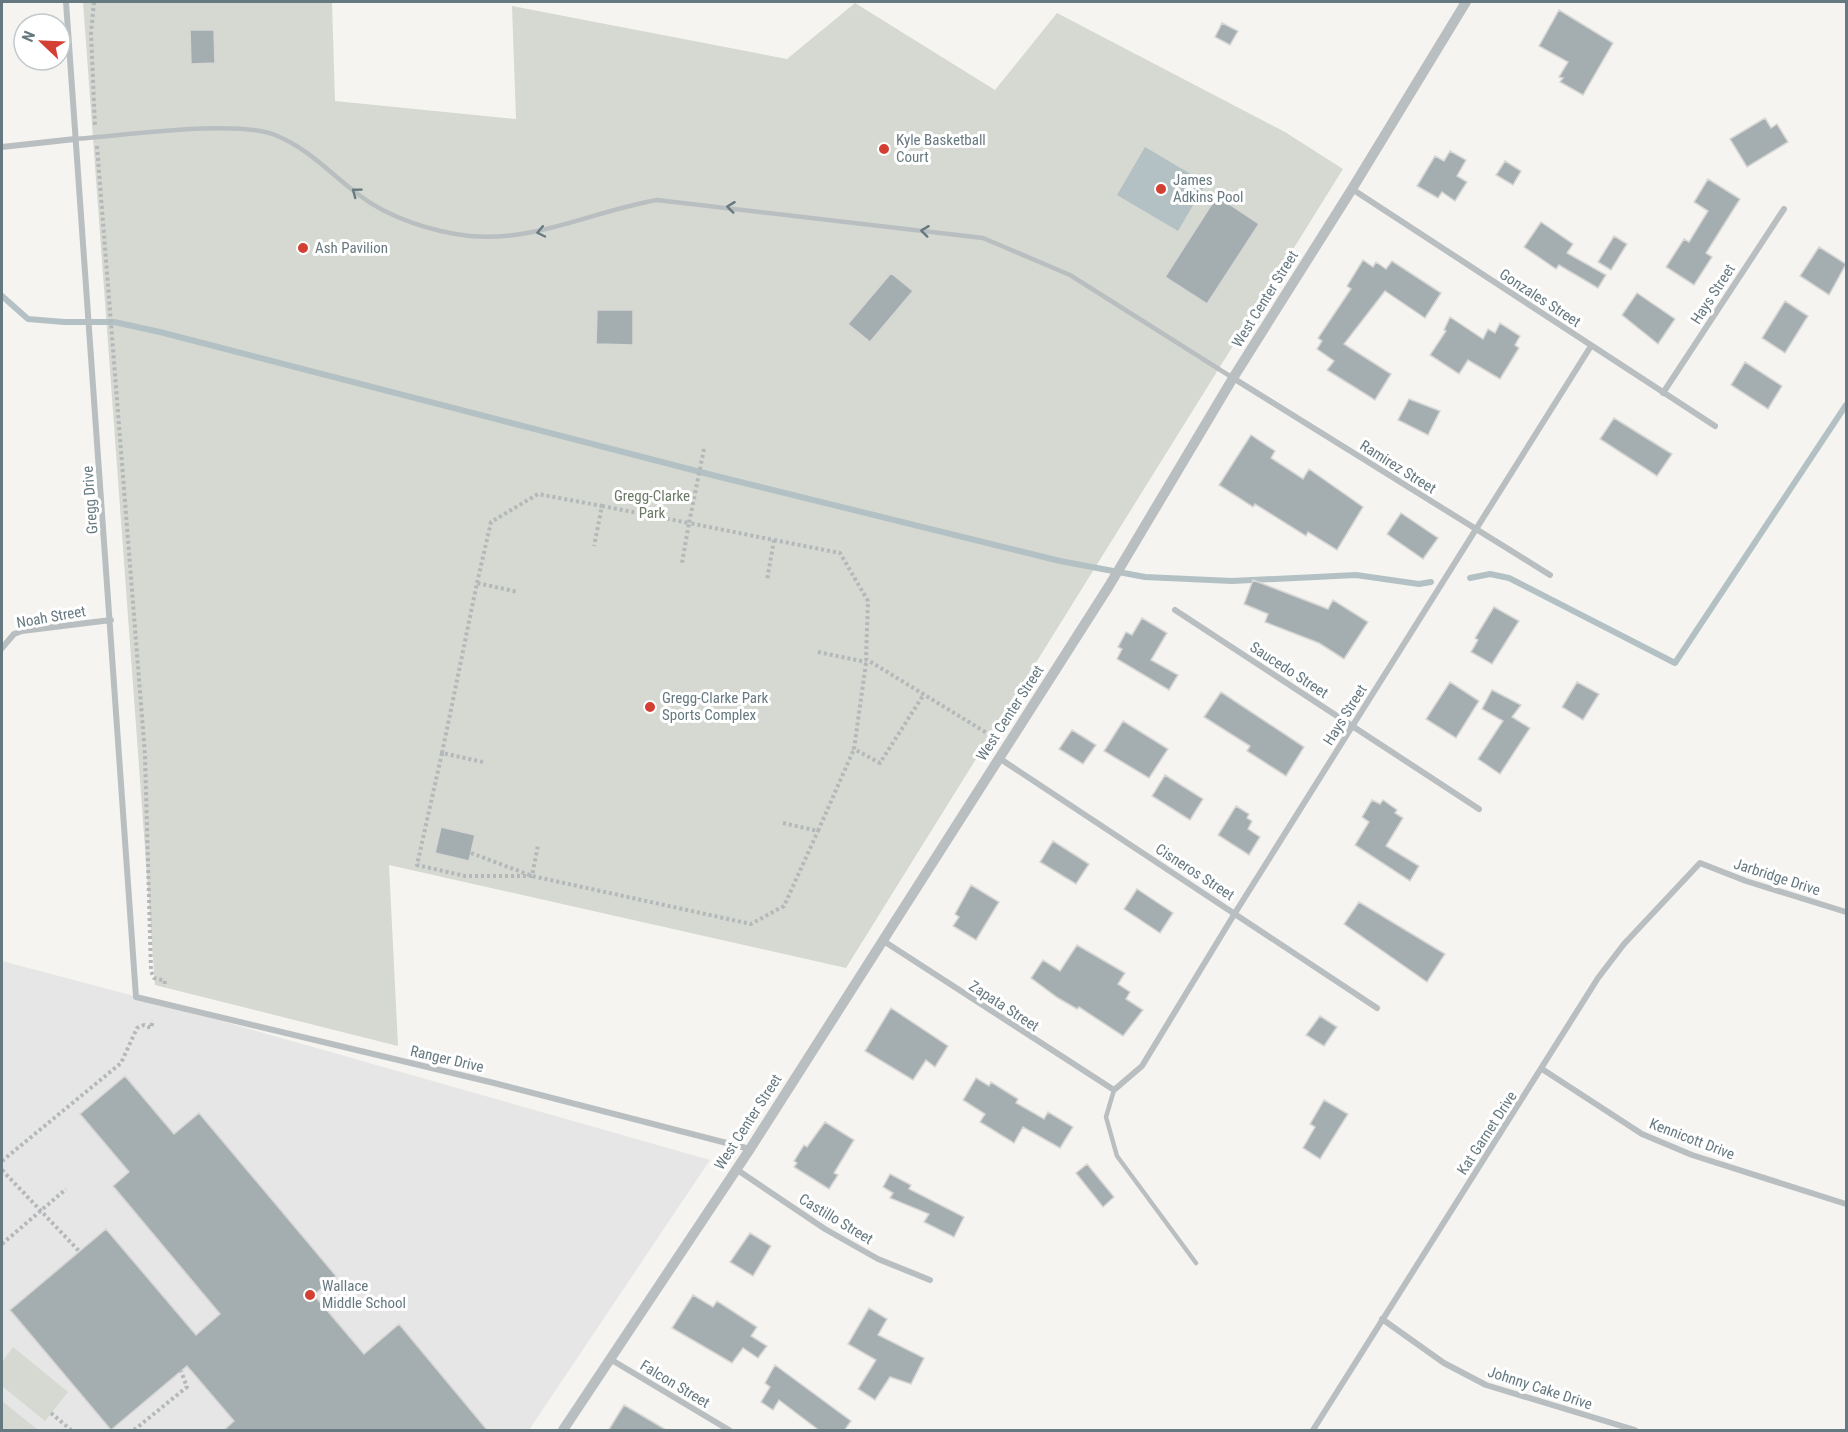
<svg xmlns="http://www.w3.org/2000/svg" width="1848" height="1432" viewBox="0 0 1848 1432" font-family="'Roboto Condensed',sans-serif">
  <style>
    .built { fill: #e5e6e5 }
    .green { fill: #d5d9d1 }
    .water { fill: #b4c1c4 }
    .lines { fill: none; stroke-linecap: round; stroke-linejoin: round }
    .stream { stroke: #b4c1c4; stroke-width: 6 }
    .building { fill: #a4adb0; stroke: #d6d6d4; stroke-width: 1.5 }
    .path { stroke: #b4b8ba; stroke-width: 4; stroke-dasharray: 3 3; stroke-linecap: butt }
    .service { stroke: #b9bfc1; stroke-width: 4.5 }
    .minor { stroke: #b9bfc1; stroke-width: 6 }
    .tertiary { stroke: #b9bfc1; stroke-width: 10 }
    .oneway { stroke: #667980 }
    .poi-dot { fill: #d43f33; stroke: #fff; stroke-width: 2 }
    .labels { text-anchor: middle; stroke-width: 6; stroke-linejoin: round; paint-order: stroke }
    .poi-label { font-size: 15px; fill: #667980; stroke: #fff; text-anchor: start }
    .street-label { font-size: 15px; fill: #667980; stroke: #fff }
    .park-label { font-size: 15px; fill: #6b7865; stroke: #fff }
  </style>
  <rect width="100%" height="100%" fill="#f5f4f1"/>
  <path class="built" d="M 2,961 L 123,993 L 710,1160 L 529,1430 L 2,1430 Z"/>
  <path class="green" d="M 83,2 L 332,2 L 335,101 L 516,119 L 512,6 L 787,59 L 855,3 L 995,90 L 1057,13 L 1285,132 L 1343,169 L 846,968 L 389,865 L 398,1046 L 155,985 Z
    M 13,1347 L 68,1392 L 45,1421 L 2,1386 L 2,1362 Z
    M 2,1401 L 38,1430 L 2,1430 Z"/>
  <path class="water" d="M 1145,147 L 1206,183 L 1178,231 L 1117,195 Z"/>
  <g class="lines">
    <path class="stream" d="M 2,296 L 28,319 L 64,322 L 114,322 L 160,332 L 712,475 L 1060,561 L 1145,577 L 1232,581 L 1356,575 L 1419,584 L 1431,582
      M 1470,578 L 1490,574 L 1509,578 L 1675,663 L 1846,405"/>
  </g>
  <path class="building" d="M 1559,10 L 1613,43 L 1583,95 L 1560,82 L 1563,78 L 1559,77 L 1568,62 L 1539,46 Z
    M 1222,23 L 1238,31 L 1230,45 L 1215,37 Z
    M 190,30 L 214,30 L 215,63 L 191,64 Z
    M 1765,118 L 1771,128 L 1777,124 L 1788,142 L 1747,167 L 1730,139 Z
    M 1450,151 L 1466,160 L 1457,176 L 1467,182 L 1455,201 L 1442,192 L 1438,198 L 1417,186 L 1435,156 L 1444,161 Z
    M 1505,161 L 1521,171 L 1513,185 L 1496,175 Z
    M 1708,179 L 1740,199 L 1706,253 L 1712,257 L 1694,285 L 1666,267 L 1684,239 L 1689,242 L 1708,211 L 1694,202 Z
    M 1217,196 L 1259,224 L 1207,304 L 1165,277 Z
    M 1541,222 L 1573,244 L 1567,253 L 1606,275 L 1598,288 L 1559,265 L 1556,269 L 1524,247 Z
    M 1614,236 L 1627,244 L 1611,270 L 1598,262 Z
    M 1819,247 L 1846,264 L 1829,295 L 1800,276 Z
    M 1363,260 L 1373,267 L 1376,262 L 1386,269 L 1392,261 L 1441,293 L 1425,318 L 1385,291 L 1344,344 L 1391,374 L 1375,400 L 1327,370 L 1334,361 L 1317,349 L 1322,341 L 1318,338 L 1351,289 L 1347,286 Z
    M 891,273 L 913,291 L 870,342 L 848,324 Z
    M 1637,293 L 1675,319 L 1658,344 L 1622,315 Z
    M 1785,301 L 1808,316 L 1785,353 L 1762,338 Z
    M 597,310 L 633,310 L 633,345 L 596,344 Z
    M 1450,317 L 1483,339 L 1488,329 L 1495,333 L 1500,323 L 1520,336 L 1515,345 L 1519,348 L 1500,379 L 1468,360 L 1459,374 L 1430,355 L 1446,331 L 1444,330 Z
    M 1745,362 L 1782,386 L 1768,409 L 1731,385 Z
    M 1409,399 L 1440,411 L 1428,435 L 1398,420 Z
    M 1614,418 L 1672,454 L 1657,476 L 1600,439 Z
    M 1251,435 L 1275,451 L 1271,458 L 1303,479 L 1309,469 L 1363,507 L 1337,550 L 1308,532 L 1306,536 L 1255,504 L 1253,507 L 1219,485 Z
    M 1401,513 L 1438,538 L 1423,559 L 1387,534 Z
    M 1253,580 L 1328,609 L 1333,600 L 1368,622 L 1344,659 L 1319,643 L 1265,622 L 1268,614 L 1244,604 Z
    M 1494,607 L 1519,621 L 1492,664 L 1471,652 L 1478,640 L 1475,638 Z
    M 1142,618 L 1167,633 L 1151,660 L 1178,675 L 1169,690 L 1117,659 L 1122,649 L 1118,647 L 1126,632 L 1132,635 Z
    M 1450,682 L 1479,701 L 1456,738 L 1426,719 Z
    M 1577,682 L 1599,694 L 1583,720 L 1562,707 Z
    M 1492,690 L 1521,705 L 1512,717 L 1530,728 L 1500,774 L 1478,759 L 1503,721 L 1482,709 Z
    M 1221,692 L 1304,747 L 1286,776 L 1247,751 L 1250,746 L 1204,717 Z
    M 1123,721 L 1168,749 L 1149,778 L 1104,751 Z
    M 1072,730 L 1096,745 L 1083,764 L 1059,749 Z
    M 1165,775 L 1203,799 L 1190,820 L 1152,796 Z
    M 1372,800 L 1380,804 L 1383,800 L 1397,810 L 1395,813 L 1403,818 L 1386,846 L 1419,866 L 1410,881 L 1355,845 L 1369,822 L 1362,817 Z
    M 1236,806 L 1249,814 L 1247,818 L 1252,821 L 1248,829 L 1260,837 L 1249,855 L 1218,835 Z
    M 441,827 L 475,835 L 469,861 L 435,853 Z
    M 1053,841 L 1089,864 L 1076,884 L 1040,862 Z
    M 971,885 L 999,902 L 976,940 L 953,926 L 959,917 L 955,914 Z
    M 1137,889 L 1173,913 L 1160,933 L 1124,909 Z
    M 1359,902 L 1445,954 L 1427,982 L 1344,924 Z
    M 1077,945 L 1125,973 L 1118,984 L 1130,992 L 1126,999 L 1143,1010 L 1123,1036 L 1079,1007 L 1077,1009 L 1058,998 L 1031,978 L 1043,960 L 1060,971 Z
    M 891,1008 L 948,1046 L 935,1067 L 926,1060 L 913,1080 L 865,1051 Z
    M 1320,1016 L 1337,1027 L 1324,1046 L 1306,1035 Z
    M 125,1076 L 174,1134 L 199,1113 L 336,1276 L 314,1295 L 364,1354 L 399,1324 L 488,1431 L 223,1431 L 234,1421 L 187,1366 L 111,1430 L 10,1310 L 106,1229 L 196,1335 L 220,1314 L 113,1186 L 129,1172 L 80,1114 Z
    M 976,1078 L 989,1086 L 991,1082 L 1018,1099 L 1016,1103 L 1044,1119 L 1048,1112 L 1073,1127 L 1060,1148 L 1023,1127 L 1014,1143 L 980,1122 L 985,1114 L 963,1100 Z
    M 1324,1100 L 1348,1114 L 1320,1159 L 1303,1148 L 1315,1127 L 1310,1124 Z
    M 825,1122 L 854,1140 L 834,1173 L 838,1175 L 829,1189 L 794,1167 L 797,1163 L 794,1161 L 804,1145 L 807,1147 Z
    M 1087,1164 L 1114,1197 L 1103,1207 L 1076,1173 Z
    M 890,1174 L 911,1185 L 909,1189 L 964,1217 L 954,1237 L 924,1222 L 929,1214 L 890,1198 L 893,1193 L 883,1187 Z
    M 750,1233 L 771,1246 L 753,1276 L 730,1262 Z
    M 693,1295 L 713,1307 L 717,1301 L 757,1327 L 751,1336 L 767,1346 L 758,1358 L 743,1348 L 732,1363 L 672,1328 Z
    M 869,1308 L 887,1319 L 878,1335 L 924,1358 L 911,1384 L 890,1377 L 875,1400 L 858,1389 L 876,1360 L 848,1344 Z
    M 775,1365 L 851,1421 L 844,1431 L 820,1431 L 779,1400 L 773,1410 L 761,1402 L 770,1387 L 765,1383 Z
    M 624,1405 L 668,1431 L 608,1431 Z"/>
  <g class="lines">
    <path class="path" d="M 94,2 L 91,33 L 95,126
      M 97,146 L 145,755 L 151,971 L 154,978 L 165,981 L 164,987
      M 704,449 L 689,523 L 774,540 L 767,580
      M 602,506 L 689,523 L 682,563
      M 774,540 L 840,553 L 868,601 L 866,659 L 995,738
      M 477,583 L 491,522 L 538,494 L 602,506 L 594,546
      M 818,652 L 866,662
      M 866,663 L 854,749 L 880,763 L 924,694
      M 442,753 L 477,583 L 518,592
      M 483,762 L 442,753 L 417,865 L 465,876 L 532,876 L 538,845
      M 783,823 L 818,831 L 854,749
      M 471,853 L 532,876 L 751,924 L 784,906 L 818,831
      M 2,1161 L 121,1063 L 137,1028 L 144,1025 L 151,1028 L 153,1020
      M 2,1170 L 79,1251
      M 2,1244 L 66,1189
      M 51,1413 L 71,1430
      M 134,1430 L 187,1387 L 181,1371"/>
    <path class="service" d="M 75,139 C 121,136 236,119 275,135 C 308,148 331,174 359,195 C 389,218 433,232 470,236 C 536,242 593,211 657,200 L 983,238 L 1070,275 L 1233,378
      M 1114,1090 L 1106,1117 L 1117,1156 L 1196,1263"/>
    <path class="minor" d="M 66,2 L 136,997 L 494,1083 L 750,1149
      M 2,147 L 75,139
      M 1352,189 L 1715,426
      M 1233,378 L 1550,575
      M 1663,393 L 1784,209
      M 1175,610 L 1479,809
      M 2,648 L 14,634 L 22,631 L 111,620
      M 999,758 L 1377,1008
      M 882,940 L 1114,1090 L 1142,1066 L 1235,913 L 1591,346
      M 1542,1069 L 1642,1134 L 1692,1155 L 1846,1204
      M 736,1169 L 825,1229 L 878,1259 L 930,1280
      M 1382,1319 L 1444,1363 L 1486,1385 L 1635,1430
      M 610,1359 L 729,1430
      M 1313,1430 L 1598,978 L 1624,944 L 1700,863 L 1746,881 L 1846,912"/>
    <path class="tertiary" d="M 563,1430 L 750,1149 L 1109,586 L 1233,378 L 1352,189 L 1466,2"/>
  </g>
  <defs><path id="oneway-chevron" d="M-2-3.5L2.5 0L-2 3.5" fill="none" stroke-width="1.6" stroke-linecap="round" stroke-linejoin="round" transform="scale(1.5)"/></defs>
  <g class="oneway">
    <use href="#oneway-chevron" transform="translate(356 192) rotate(-143)"/>
    <use href="#oneway-chevron" transform="translate(731 207) rotate(-173)"/>
    <use href="#oneway-chevron" transform="translate(925 231) rotate(-173)"/>
    <use href="#oneway-chevron" transform="translate(541 232) rotate(168)"/>
  </g>
  <g class="poi-dot">
    <circle cx="884" cy="149" r="6"/>
    <circle cx="1161" cy="189" r="6"/>
    <circle cx="303" cy="248" r="6"/>
    <circle cx="650" cy="707" r="6"/>
    <circle cx="310" cy="1295" r="6"/>
  </g>
  <g class="labels">
    <g class="poi-label">
      <text x="896" y="145">Kyle Basketball<tspan x="896" dy="17">Court</tspan></text>
      <text x="1173" y="185">James<tspan x="1173" dy="17">Adkins Pool</tspan></text>
      <text x="315" y="253">Ash Pavilion</text>
      <text x="662" y="703">Gregg-Clarke Park<tspan x="662" dy="17">Sports Complex</tspan></text>
      <text x="322" y="1291">Wallace<tspan x="322" dy="17">Middle School</tspan></text>
    </g>
    <g class="street-label">
      <text transform="translate(1713 294) rotate(-57)" y="5">Hays Street</text>
      <text transform="translate(1540 298) rotate(33)" y="5">Gonzales Street</text>
      <text transform="translate(1265 299) rotate(-58)" y="5">West Center Street</text>
      <text transform="translate(1398 467) rotate(32)" y="5">Ramirez Street</text>
      <text transform="translate(90 500) rotate(-94)" y="5">Gregg Drive</text>
      <text transform="translate(51 617) rotate(-10)" y="5">Noah Street</text>
      <text transform="translate(1289 670) rotate(33)" y="5">Saucedo Street</text>
      <text transform="translate(1010 713) rotate(-57)" y="5">West Center Street</text>
      <text transform="translate(1345 715) rotate(-58)" y="5">Hays Street</text>
      <text transform="translate(1195 872) rotate(33)" y="5">Cisneros Street</text>
      <text transform="translate(1777 877) rotate(18)" y="5">Jarbridge Drive</text>
      <text transform="translate(1004 1006) rotate(33)" y="5">Zapata Street</text>
      <text transform="translate(447 1059) rotate(13)" y="5">Ranger Drive</text>
      <text transform="translate(748 1122) rotate(-57)" y="5">West Center Street</text>
      <text transform="translate(1487 1133) rotate(-57)" y="5">Kat Garnet Drive</text>
      <text transform="translate(1692 1139) rotate(21)" y="5">Kennicott Drive</text>
      <text transform="translate(836 1219) rotate(31)" y="5">Castillo Street</text>
      <text transform="translate(675 1384) rotate(31)" y="5">Falcon Street</text>
      <text transform="translate(1540 1388) rotate(18)" y="5">Johnny Cake Drive</text>
    </g>
    <g class="park-label">
      <text x="652" y="501">Gregg-Clarke<tspan x="652" dy="17">Park</tspan></text>
    </g>
  </g>
  <rect width="1848" height="1432" fill="none" stroke="#667980" stroke-width="6"/>
  <g transform="translate(42 42) rotate(293)"><circle r="28" fill="#ffffff" stroke="#c2c9cc" stroke-width="1.5"/>
  <path d="M0-4.5L10 22L0 15L-10 22Z" fill="#d43f33"/>
  <text y="-9" font-size="16" font-weight="bold" text-anchor="middle" fill="#667980">N</text>
  </g>
</svg>
